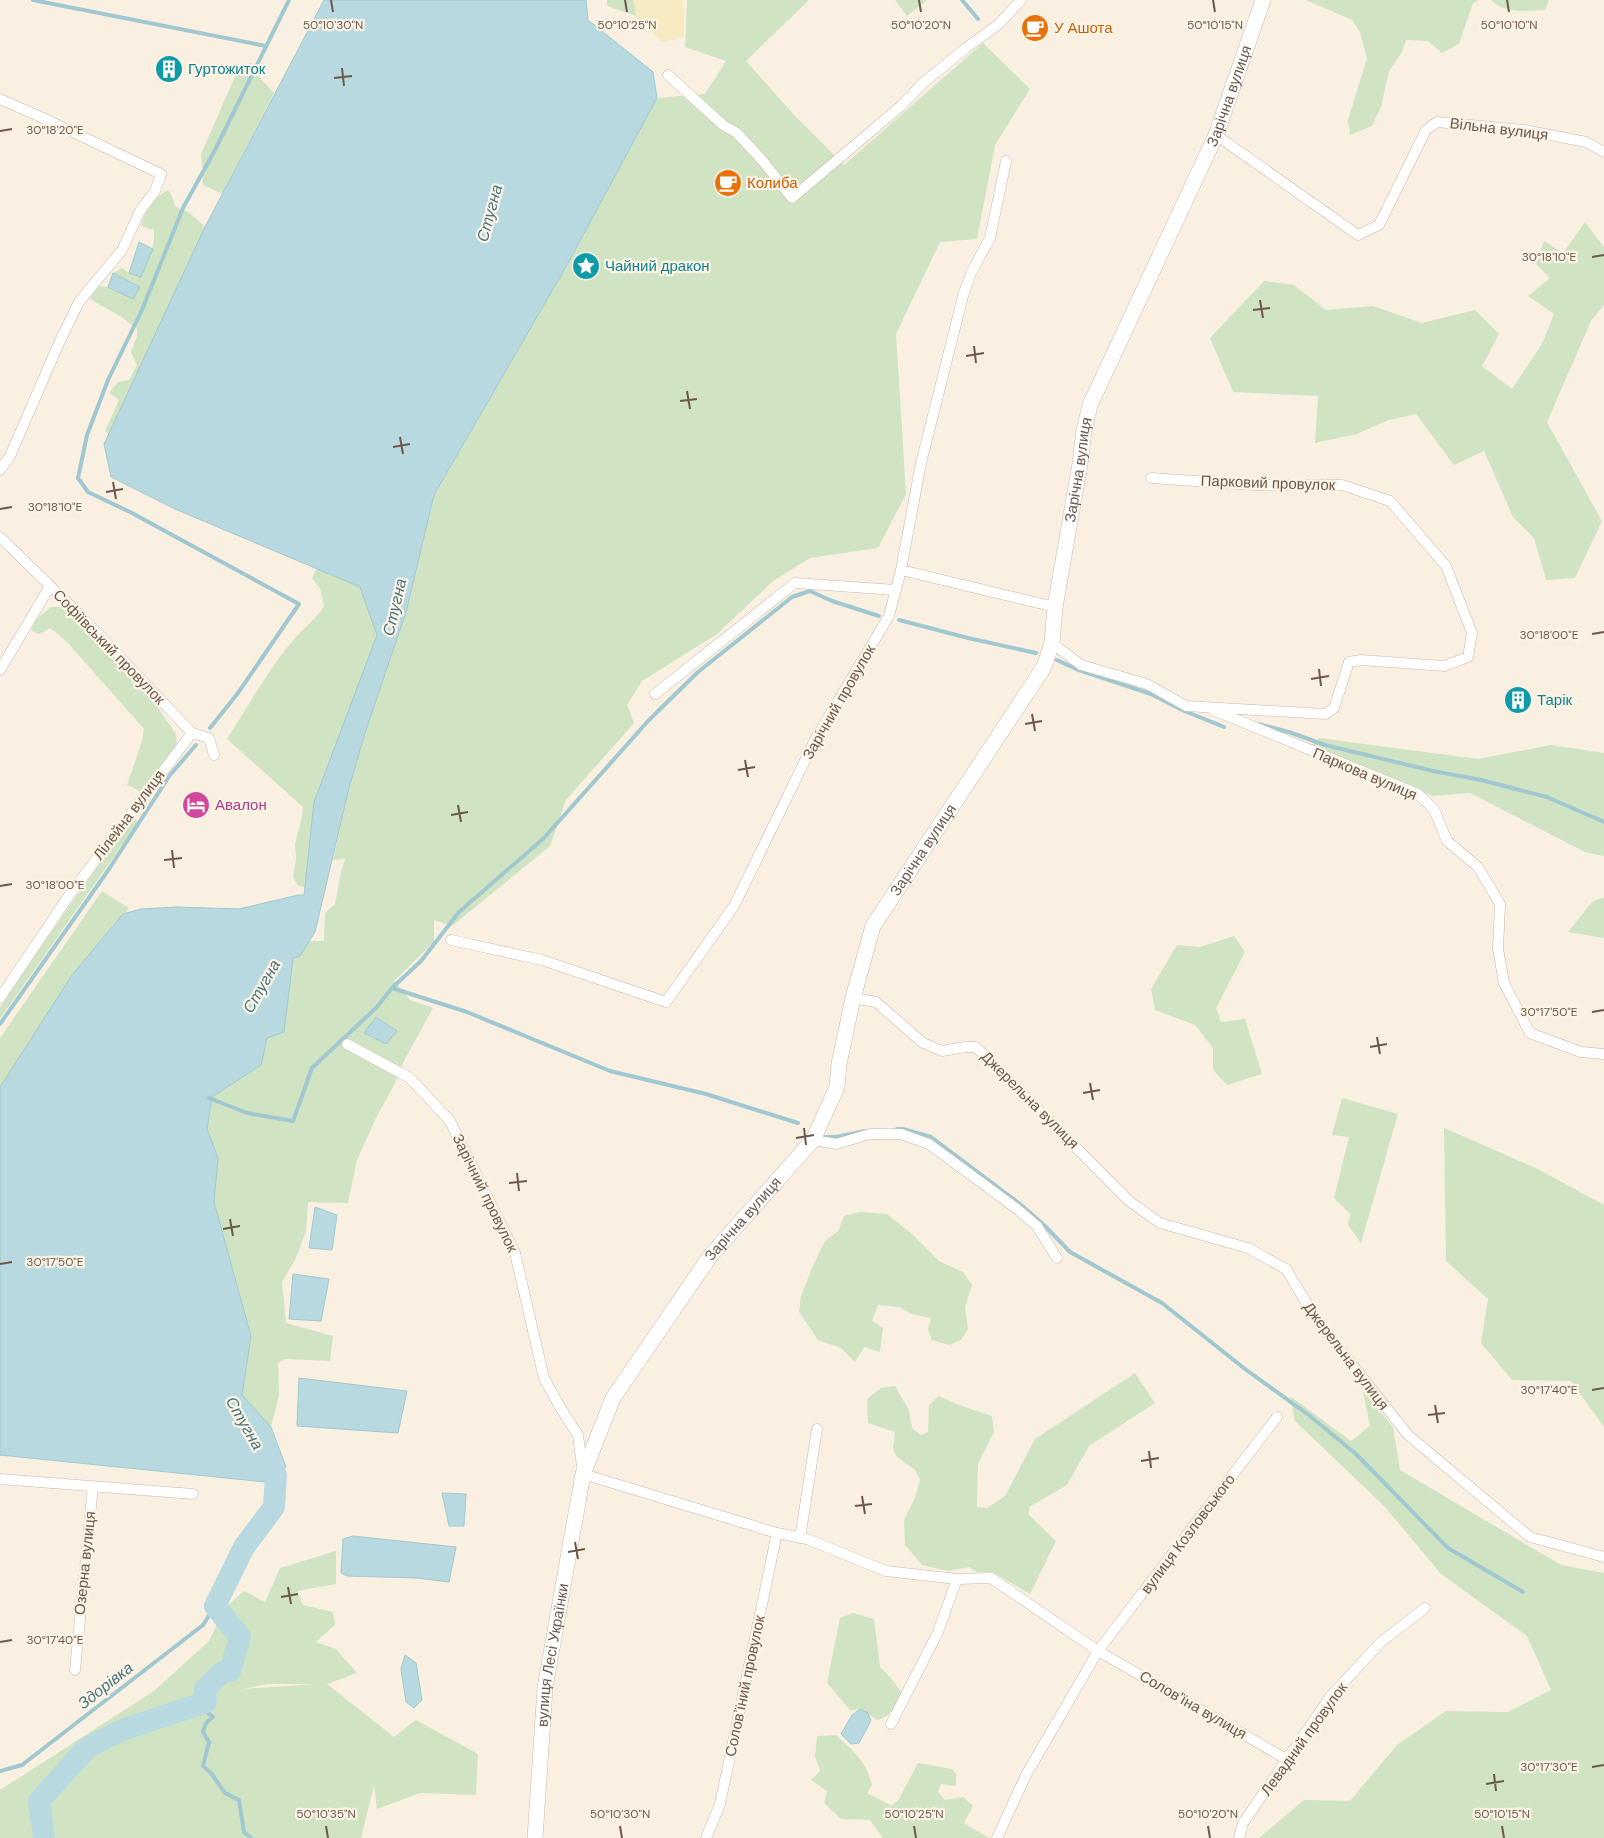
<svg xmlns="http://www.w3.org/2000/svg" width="1604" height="1838" viewBox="0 0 1604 1838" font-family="'DM Sans',sans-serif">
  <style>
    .green { fill: #d0e4c3; fill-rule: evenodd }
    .sand { fill: #f5eac0 }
    .water { fill: #b9d9e0; stroke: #a1c8d0 }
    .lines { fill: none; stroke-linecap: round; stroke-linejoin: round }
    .stream { stroke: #a1c8d0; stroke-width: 4 }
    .river { stroke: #b9d9e0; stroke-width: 22 }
    .street-casing { stroke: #c8b8ab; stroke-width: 11 }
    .secondary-casing { stroke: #cdbaab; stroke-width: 16 }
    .street { stroke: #fff; stroke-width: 10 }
    .secondary { stroke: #fff; stroke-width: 15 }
    .ticks { fill: none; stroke: #6d584c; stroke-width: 2 }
    .labels { text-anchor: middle; stroke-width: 4.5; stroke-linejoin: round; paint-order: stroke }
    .food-label { font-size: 15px; fill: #c56008; stroke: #fcf5e7; text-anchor: start }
    .culture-label { font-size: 15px; fill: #0d838f; stroke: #fcf5e7; text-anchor: start }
    .street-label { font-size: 15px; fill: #6d584c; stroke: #fcf5e7 }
    .hotel-label { font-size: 15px; fill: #b23c85; stroke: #fcf5e7; text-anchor: start }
    .water-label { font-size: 16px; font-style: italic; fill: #48747f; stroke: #fcf5e7 }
    .ticks-label { font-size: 12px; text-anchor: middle; fill: #6d584c; stroke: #fcf5e7; stroke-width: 4.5; stroke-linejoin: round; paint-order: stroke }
  </style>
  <rect width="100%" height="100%" fill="#f9f0e2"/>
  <path class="green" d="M 607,0 L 634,0 L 636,16 L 607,6 Z
    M 687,0 L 809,0 L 746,61 L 795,116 L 844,165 L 983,43 L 1030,89 L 995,145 L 977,239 L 940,242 L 896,334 L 906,494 L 878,548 L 810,558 L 773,581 L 717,634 L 642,681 L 627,705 L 634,723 L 566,800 L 550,846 L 452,926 L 434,920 L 434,942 L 394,981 L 410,1000 L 433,1008 L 404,1061 L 395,1083 L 375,1120 L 357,1160 L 348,1203 L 308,1202 L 306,1232 L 295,1260 L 282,1282 L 286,1323 L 333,1336 L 330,1361 L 285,1359 L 278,1363 L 279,1395 L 271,1427 L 242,1395 L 251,1336 L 214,1202 L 218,1158 L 207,1129 L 212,1097 L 261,1065 L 267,1038 L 284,1032 L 293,958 L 300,956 L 309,941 L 324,941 L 325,913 L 335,904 L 341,872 L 345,859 L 333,860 L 349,788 L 365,733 L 406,612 L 434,496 L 567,265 L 657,98 L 705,94 L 726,61 L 685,47 Z
    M 895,0 L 927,0 L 907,16 Z
    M 1306,0 L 1479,0 L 1473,3 L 1459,44 L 1442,53 L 1428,41 L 1406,40 L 1402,52 L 1389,71 L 1381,107 L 1372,126 L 1350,135 L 1348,120 L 1367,58 L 1360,32 L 1352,20 Z
    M 1491,0 L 1549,0 L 1545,10 C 1527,11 1504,14 1491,0 Z
    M 251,62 L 261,79 L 274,93 L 222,194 L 203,185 L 201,154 L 237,72 Z
    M 168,190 L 173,198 L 175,206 L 190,213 L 205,227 L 185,305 L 117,442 L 105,431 L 119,400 L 109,393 L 118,382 L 129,380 L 137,365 L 131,352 L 137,336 L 137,329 L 123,318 L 90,299 L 97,286 L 108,287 L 133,299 L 139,287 L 113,273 L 122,268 L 129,273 L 141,277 C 148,261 155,247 154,230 L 141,226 C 145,210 154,197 168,190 Z
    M 1585,222 L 1604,247 L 1604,305 L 1591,321 L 1547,422 L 1602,521 L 1575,578 L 1546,580 L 1534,538 L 1513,517 L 1484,451 L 1454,465 L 1416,414 L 1389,420 L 1357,434 L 1315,443 L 1318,396 L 1233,392 L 1210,338 L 1264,281 L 1294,285 L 1326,310 L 1373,306 L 1422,323 L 1475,310 L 1499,334 L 1482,366 L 1512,389 L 1542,344 L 1554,314 L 1528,296 L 1550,278 L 1536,264 L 1544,241 L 1563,253 Z
    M 317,568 L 360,587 L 377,635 L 311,876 L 305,887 L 298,886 L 293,877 L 296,858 L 295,844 L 302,817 L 303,807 L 227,739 C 249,705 269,668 295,638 C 305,627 316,619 324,606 L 320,589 L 312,578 Z
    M 51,607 L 61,607 L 154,702 L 176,734 L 177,745 L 140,791 L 127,785 L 141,744 L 144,729 L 67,642 L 50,628 L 40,634 L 31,631 L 35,620 Z
    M 1319,738 L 1478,759 L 1551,745 L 1604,753 L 1604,856 L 1585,852 L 1470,793 L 1433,796 L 1310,747 Z
    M 133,817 L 138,822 L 0,1019 L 0,1007 L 70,905 Z
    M 102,891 L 129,908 L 0,1087 L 0,1038 Z
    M 1604,897 L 1604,938 L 1568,932 L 1592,902 Z
    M 1234,936 L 1245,952 L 1216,1008 L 1221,1022 L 1245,1019 L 1262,1074 L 1227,1085 L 1213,1070 L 1213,1048 L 1195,1025 L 1155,1010 L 1151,989 L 1177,945 L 1200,947 Z
    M 1342,1098 L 1398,1114 L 1361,1243 L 1348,1225 L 1350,1214 L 1334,1198 L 1349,1137 L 1332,1135 Z
    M 1444,1128 L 1538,1169 L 1604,1205 L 1604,1427 L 1571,1381 L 1512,1380 L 1481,1343 L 1488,1299 L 1446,1261 Z
    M 860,1212 L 887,1214 L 912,1234 L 939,1261 L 963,1272 L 972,1285 L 965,1307 L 968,1329 L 961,1340 L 949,1345 L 932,1340 L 928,1329 L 931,1318 L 911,1314 L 899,1307 L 878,1305 L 872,1321 L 883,1328 L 880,1352 L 864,1347 L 855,1362 L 841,1348 L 818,1340 L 799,1312 L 801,1296 L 812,1268 L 825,1241 L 838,1231 L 844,1216 Z
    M 1135,1373 L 1155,1403 L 1089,1446 L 1067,1485 L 1029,1507 L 1029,1515 L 1056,1541 L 1030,1594 L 992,1572 L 976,1572 L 969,1567 L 948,1571 L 922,1565 L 905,1545 L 904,1520 L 915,1497 L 920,1480 L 915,1470 L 897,1457 L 893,1449 L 895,1432 L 868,1423 L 867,1399 L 881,1388 L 895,1386 L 909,1410 L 912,1428 L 921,1435 L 928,1432 L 929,1405 L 939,1396 L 956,1404 L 992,1416 L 994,1432 L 978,1464 L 977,1507 L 987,1508 L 1005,1496 L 1035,1439 Z
    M 1363,1391 L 1393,1427 L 1400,1470 L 1561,1565 L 1604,1573 L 1604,1838 L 1259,1838 L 1304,1800 L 1350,1801 L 1397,1745 L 1446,1711 L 1508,1712 L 1551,1690 L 1527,1636 L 1441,1574 L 1385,1507 L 1295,1421 L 1290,1396 L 1351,1441 L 1370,1426 Z
    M 336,1551 L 336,1584 L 297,1591 L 303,1605 L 333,1612 L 335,1625 L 316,1642 L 336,1649 L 357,1673 L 327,1684 L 394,1737 L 416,1720 L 478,1754 L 476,1795 L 420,1793 L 377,1809 L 374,1785 L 361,1838 L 0,1838 L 0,1790 L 154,1691 L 209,1641 L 225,1608 L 244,1591 L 265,1602 L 280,1568 ZM 268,1684 L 315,1684 L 243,1689 Z
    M 853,1613 L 874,1619 L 880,1667 L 891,1678 L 904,1696 L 887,1716 L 878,1720 L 860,1709 L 850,1710 L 827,1683 L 840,1618 Z
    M 836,1735 C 854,1751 866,1761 872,1785 L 867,1793 L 892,1806 L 899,1799 L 918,1763 L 952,1769 L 956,1774 L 956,1786 L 941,1784 L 938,1792 L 945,1800 L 963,1797 L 973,1806 L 964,1823 L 989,1838 L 883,1838 L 870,1820 L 841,1819 L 824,1803 L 827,1791 L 811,1780 L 820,1771 L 815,1756 L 817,1736 Z"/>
  <path class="sand" d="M 634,0 L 683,0 L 684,37 L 662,42 L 636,16 Z"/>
  <path class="water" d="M 324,0 L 586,0 L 588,20 L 653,72 L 657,98 L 567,265 L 434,495 L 406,612 L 365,733 L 349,788 L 315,932 L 300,956 L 293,958 L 284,1032 L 267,1038 L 261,1065 L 212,1097 L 207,1129 L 218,1158 L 214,1202 L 251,1336 L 242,1395 L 271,1427 L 286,1467 L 265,1482 L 0,1455 L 0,1087 L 72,975 L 123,914 L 141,909 L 177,907 L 239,909 L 298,895 L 304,895 L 314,802 L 377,635 L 360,587 L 175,509 L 111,477 L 104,444 L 205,227 Z
    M 139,242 L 153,249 L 141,277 L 129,273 Z
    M 113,273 L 140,287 L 133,299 L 108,287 Z
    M 376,1017 L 397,1031 L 386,1044 L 364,1033 Z
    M 315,1207 L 337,1215 L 332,1250 L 309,1248 Z
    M 293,1274 L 329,1279 L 321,1321 L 289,1319 Z
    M 299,1378 L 407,1391 L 398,1433 L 297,1426 Z
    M 442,1493 L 466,1494 L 464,1526 L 449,1526 Z
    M 353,1536 L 456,1547 L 449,1582 L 417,1578 L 347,1576 L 341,1573 L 343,1539 Z
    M 405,1655 L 416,1663 L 422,1700 L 414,1708 L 406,1702 L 401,1669 Z
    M 860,1709 L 868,1713 L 871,1721 L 859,1743 L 851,1744 L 841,1734 L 852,1715 Z"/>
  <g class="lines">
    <path class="stream" d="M 33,0 L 266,46
      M 962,0 L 978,19
      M 899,620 L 968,638 L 1036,653
      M 1057,660 L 1076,669 L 1151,694 L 1182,710 L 1224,727
      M 1258,724 L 1289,732 L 1325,745 L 1433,771 L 1481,780 L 1547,797 L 1604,822
      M 210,728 L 238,693 L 299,604 L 130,512 L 88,492 L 78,478 L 87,435 L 108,380 L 142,310 L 183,208 L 215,150 L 289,0
      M 392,988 L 421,961 L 459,912 L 543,839 L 649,720 L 698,672 L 792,597 L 810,591 L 832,601 L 879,616
      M 0,1024 L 107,872 L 170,775 L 196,745
      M 209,1098 L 247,1113 L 293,1121 L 312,1068 L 376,1008 L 392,988 L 467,1012 L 610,1071 L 706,1094 L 798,1123
      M 897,1129 L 903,1129 L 931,1137 L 1020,1204 L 1044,1225 L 1070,1252 L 1162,1303 L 1245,1369 L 1310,1416 L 1356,1454 L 1448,1548 L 1523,1592
      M 825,1137 L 836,1137 L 865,1131
      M 206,1702 L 212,1705 L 207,1712 L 213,1717 L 206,1723 L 203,1732 L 209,1742 L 203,1766 L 211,1773 L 225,1793 L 239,1800 L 244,1832 L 251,1838
      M 0,1771 L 22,1765 L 203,1625 L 215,1606"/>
    <path class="river" d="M 44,1838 L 39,1801 L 87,1748 L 122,1730 L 206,1702 L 205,1689 L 221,1673 L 230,1671 L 240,1637 L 215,1606 L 244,1547 L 274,1507 L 276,1475 L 259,1448"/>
    <g class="street-casing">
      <path id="street" d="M 668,75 L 723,125 L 737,133 L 762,160 L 792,198 L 901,106 L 923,83 L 966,48 L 999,24 L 1021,0
        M 0,99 L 41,117 L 161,174 L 155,191 L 140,211 L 122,250 L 79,302 L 59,343 L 10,456 L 0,470
        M 1216,135 L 1358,235 L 1379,225 L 1426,130 L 1437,122 L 1524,130 L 1586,142 L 1604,152
        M 0,537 L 86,621 L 192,733 L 209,738 L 214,755
        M 901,570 L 1055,607
        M 1052,643 L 1081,665 L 1147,684 L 1186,706 L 1326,714 L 1334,708 L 1349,662 L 1361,660 L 1444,666 L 1468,657 L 1472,633 L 1446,566 L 1390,501 L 1342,485 L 1254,485 L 1151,478
        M 0,670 L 50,586
        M 655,694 L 795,583 L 896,590
        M 1213,710 L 1418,794 L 1434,809 L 1447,841 L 1478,867 L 1500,904 L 1498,949 L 1504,983 L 1530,1033 L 1581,1052 L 1604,1054
        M 451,940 L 542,960 L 666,1002 L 734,906 L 817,736 L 889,616 L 901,570 L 921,463 L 963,296 L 971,273 L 990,238 L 1006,161
        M 0,998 L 70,894 L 192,733
        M 853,998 L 876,1002 L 923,1043 L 942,1051 L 965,1047 L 976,1047 L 1129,1201 L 1160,1223 L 1248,1248 L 1286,1269 L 1316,1319 L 1408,1435 L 1530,1537 L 1604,1557
        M 347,1044 L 410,1078 L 450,1121 L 515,1253 L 544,1378 L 560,1407 L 578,1435 L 583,1474 L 777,1533 L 807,1539 L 886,1571 L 957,1579 L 991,1578 L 1098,1651 L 1288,1760
        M 813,1140 L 836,1144 L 870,1134 L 901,1134 L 929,1144 L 1017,1209 L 1037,1226 L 1057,1258
        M 0,1479 L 193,1494
        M 800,1538 L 817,1429
        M 75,1670 L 93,1486
        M 891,1724 L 938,1632 L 957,1579
        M 706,1838 L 720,1804 L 777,1533
        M 997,1838 L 1026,1775 L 1098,1651 L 1277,1417
        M 1239,1838 L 1243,1823 L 1330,1697 L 1381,1642 L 1425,1608"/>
    </g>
    <g class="secondary-casing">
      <g id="secondary">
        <path id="s1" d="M 535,1838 L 545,1688 L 583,1474 L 613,1398 L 711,1255 L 813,1140 L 837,1087 L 839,1064 L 853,998 L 873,926 L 1044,667 L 1052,643 L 1055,607 L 1080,464 L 1084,430 L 1090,405 L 1216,135 L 1263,0"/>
      </g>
    </g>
    <use href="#street" class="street"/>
    <use href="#secondary" class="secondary"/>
  </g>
  <path class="ticks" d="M 331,0 L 333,12M 625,0 L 627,12M 919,0 L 921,12M 1213,0 L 1215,12M 1507,0 L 1509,12M 342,68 L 344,86M 334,78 L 352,76M 0,131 L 12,129M 1592,257 L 1604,255M 1260,300 L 1263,318M 1253,310 L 1270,308M 974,346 L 976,363M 966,356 L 984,353M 687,391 L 690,409M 680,401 L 697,399M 400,437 L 403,454M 393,447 L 410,444M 113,482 L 116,499M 106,492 L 123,489M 0,509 L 12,507M 1592,634 L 1604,632M 1319,669 L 1321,686M 1311,679 L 1329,676M 1032,714 L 1035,731M 1025,724 L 1042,721M 745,760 L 748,777M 738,770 L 755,767M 458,805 L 461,822M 451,815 L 468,812M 172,850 L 174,868M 164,860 L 182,858M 0,886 L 12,884M 1592,1012 L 1604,1010M 1377,1037 L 1380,1054M 1370,1047 L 1387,1044M 1090,1083 L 1093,1100M 1083,1093 L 1100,1090M 804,1128 L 806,1145M 796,1138 L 814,1135M 517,1173 L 519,1191M 509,1183 L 527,1181M 230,1219 L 233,1236M 223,1229 L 240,1226M 0,1264 L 12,1262M 1592,1390 L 1604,1388M 1435,1405 L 1438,1423M 1428,1415 L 1445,1413M 1149,1451 L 1151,1468M 1141,1461 L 1159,1458M 862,1496 L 865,1514M 855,1506 L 872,1504M 575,1542 L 578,1559M 568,1552 L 585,1549M 288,1587 L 291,1604M 281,1597 L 298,1594M 0,1642 L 12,1640M 1592,1767 L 1604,1765M 1494,1774 L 1496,1791M 1486,1784 L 1504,1781M 326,1826 L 328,1838M 620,1826 L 622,1838M 914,1826 L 916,1838M 1208,1826 L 1210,1838M 1502,1826 L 1504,1838"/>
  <defs>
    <g id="cafe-disc" transform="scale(1.4375)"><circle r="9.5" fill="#e8710a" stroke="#fcf5e7"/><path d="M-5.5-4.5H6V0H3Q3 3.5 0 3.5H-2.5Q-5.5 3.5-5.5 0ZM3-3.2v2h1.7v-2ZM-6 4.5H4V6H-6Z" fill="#fff"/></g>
    <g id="building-disc" transform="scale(1.4375)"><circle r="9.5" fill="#0f9aa8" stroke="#fcf5e7"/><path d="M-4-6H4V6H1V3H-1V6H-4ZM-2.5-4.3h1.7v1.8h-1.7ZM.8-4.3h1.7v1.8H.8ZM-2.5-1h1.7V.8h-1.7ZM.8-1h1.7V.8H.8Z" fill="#fff"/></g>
    <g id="sight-disc" transform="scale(1.4375)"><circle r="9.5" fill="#0f9aa8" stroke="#fcf5e7"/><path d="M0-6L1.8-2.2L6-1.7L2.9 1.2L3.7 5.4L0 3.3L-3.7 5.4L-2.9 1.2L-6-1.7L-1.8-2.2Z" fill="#fff"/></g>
    <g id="hotel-disc" transform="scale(1.4375)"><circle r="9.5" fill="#d1479c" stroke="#fcf5e7"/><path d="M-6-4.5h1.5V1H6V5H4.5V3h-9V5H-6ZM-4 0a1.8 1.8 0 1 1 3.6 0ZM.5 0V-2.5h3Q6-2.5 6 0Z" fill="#fff"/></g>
  </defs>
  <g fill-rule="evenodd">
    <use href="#cafe-disc" x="1035" y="28"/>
    <use href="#building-disc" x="169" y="69"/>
    <use href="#cafe-disc" x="728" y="183"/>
    <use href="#sight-disc" x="586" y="266"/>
    <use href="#building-disc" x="1518" y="700"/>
    <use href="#hotel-disc" x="196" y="805"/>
  </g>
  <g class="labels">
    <g class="food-label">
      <text x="1054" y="33">У Ашота</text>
      <text x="747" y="188">Колиба</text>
    </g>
    <g class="culture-label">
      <text x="188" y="74">Гуртожиток</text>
      <text x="605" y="271">Чайний дракон</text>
      <text x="1537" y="705">Тарік</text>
    </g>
    <g class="street-label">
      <text dy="5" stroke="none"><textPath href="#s1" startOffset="1916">Зарічна вулиця</textPath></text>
      <text transform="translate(1499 129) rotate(7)" y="5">Вільна вулиця</text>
      <text dy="5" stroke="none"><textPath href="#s1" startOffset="1511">Зарічна вулиця</textPath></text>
      <text transform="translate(1268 483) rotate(2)" y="5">Парковий провулок</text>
      <text transform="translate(109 647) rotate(46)" y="5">Софіївський провулок</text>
      <text transform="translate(839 702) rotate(-60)" y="5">Зарічний провулок</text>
      <text transform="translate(1365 774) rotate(23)" y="5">Паркова вулиця</text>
      <text transform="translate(129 815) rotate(-53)" y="5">Лілейна вулиця</text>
      <text dy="5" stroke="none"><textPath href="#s1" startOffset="1091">Зарічна вулиця</textPath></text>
      <text transform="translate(1030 1100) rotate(45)" y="5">Джерельна вулиця</text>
      <text transform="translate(485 1193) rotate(64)" y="5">Зарічний провулок</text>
      <text dy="5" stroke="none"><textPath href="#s1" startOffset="671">Зарічна вулиця</textPath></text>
      <text transform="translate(1346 1356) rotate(53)" y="5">Джерельна вулиця</text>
      <text transform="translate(1188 1534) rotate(-53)" y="5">вулиця Козловського</text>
      <text transform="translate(85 1563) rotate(-84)" y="5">Озерна вулиця</text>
      <text dy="5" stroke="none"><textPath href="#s1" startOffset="184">вулиця Лесі Українки</textPath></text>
      <text transform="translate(745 1686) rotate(-78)" y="5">Соловʼїний провулок</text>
      <text transform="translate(1193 1705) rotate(30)" y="5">Соловʼїна вулиця</text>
      <text transform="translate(1304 1739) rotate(-54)" y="5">Левадний провулок</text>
    </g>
    <g class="hotel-label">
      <text x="215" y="810">Авалон</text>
    </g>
    <g class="water-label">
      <text transform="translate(489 213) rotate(-75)" y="6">Стугна</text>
      <text transform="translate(394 607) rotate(-77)" y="6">Стугна</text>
      <text transform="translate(261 986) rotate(-60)" y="6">Стугна</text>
      <text transform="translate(245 1423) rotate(60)" y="6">Стугна</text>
      <text transform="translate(105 1685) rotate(-38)" y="6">Здорівка</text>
    </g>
  </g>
  <g class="ticks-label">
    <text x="333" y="29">50°10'30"N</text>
    <text x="627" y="29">50°10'25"N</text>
    <text x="921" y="29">50°10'20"N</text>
    <text x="1215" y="29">50°10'15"N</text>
    <text x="1509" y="29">50°10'10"N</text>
    <text x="55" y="134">30°18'20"E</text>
    <text x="1549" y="261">30°18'10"E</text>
    <text x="55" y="511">30°18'10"E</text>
    <text x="1549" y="639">30°18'00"E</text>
    <text x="55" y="889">30°18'00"E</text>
    <text x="1549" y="1016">30°17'50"E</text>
    <text x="55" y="1266">30°17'50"E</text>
    <text x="1549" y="1394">30°17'40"E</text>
    <text x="55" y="1644">30°17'40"E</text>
    <text x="1549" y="1771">30°17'30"E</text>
    <text x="326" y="1818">50°10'35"N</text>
    <text x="620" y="1818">50°10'30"N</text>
    <text x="914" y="1818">50°10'25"N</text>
    <text x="1208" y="1818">50°10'20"N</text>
    <text x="1502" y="1818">50°10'15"N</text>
  </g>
</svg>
